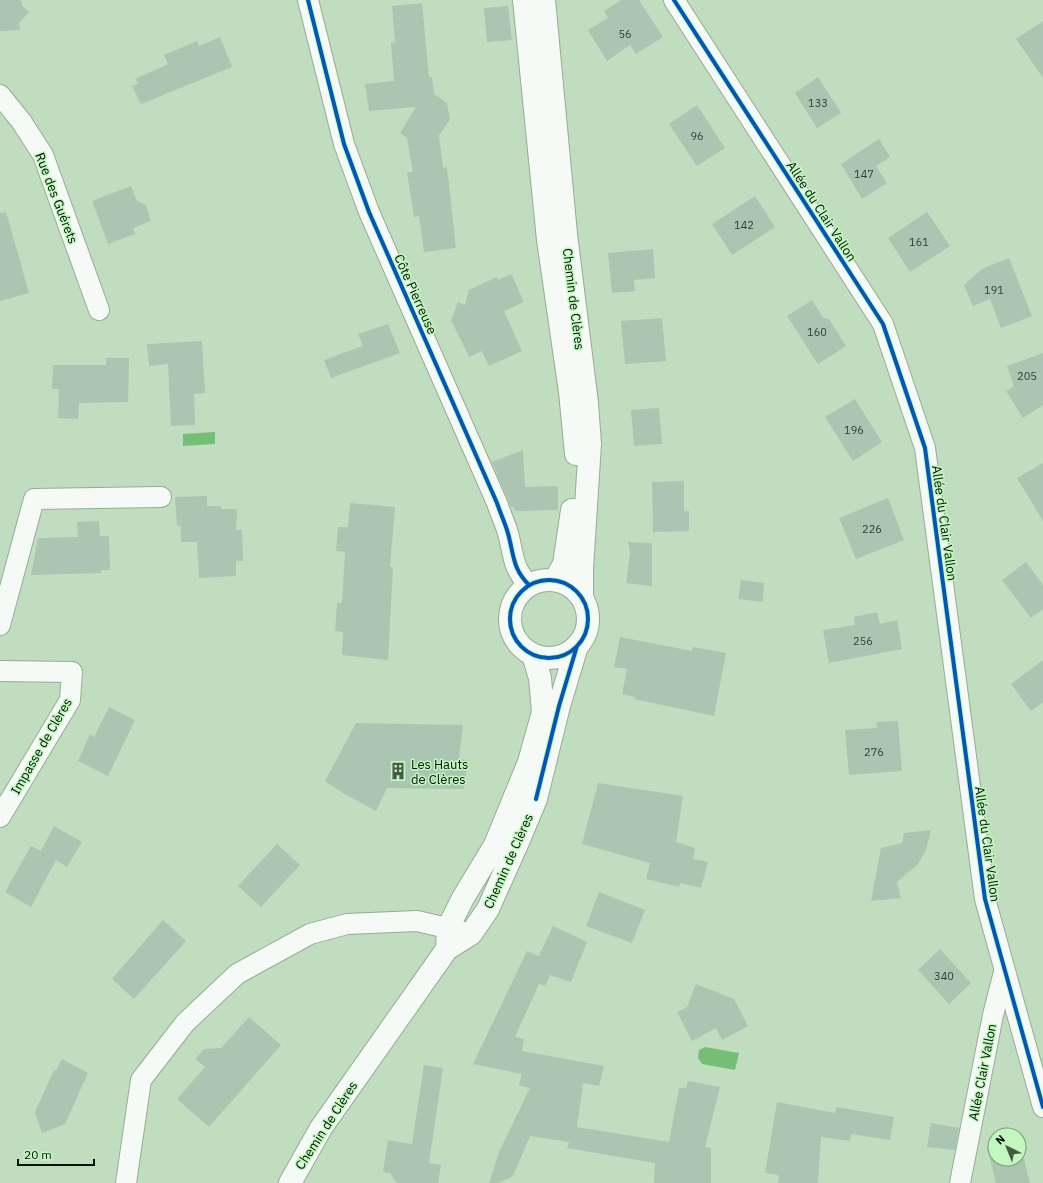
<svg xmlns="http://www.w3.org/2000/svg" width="1043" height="1183" viewBox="0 0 1043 1183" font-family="'IBM Plex Sans',sans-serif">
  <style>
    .water { fill: #76be75 }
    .building { fill: #aac5b2 }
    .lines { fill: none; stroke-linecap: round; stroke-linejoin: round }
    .street-casing { stroke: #96ac95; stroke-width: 22 }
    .secondary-casing { stroke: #96ac95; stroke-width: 24 }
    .street { stroke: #f6faf6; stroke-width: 20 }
    .secondary { stroke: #f6faf6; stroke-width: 22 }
    .cycleway-casing { stroke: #c3f7c0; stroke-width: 6 }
    .cycleway { stroke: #0057b8; stroke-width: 4 }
    .labels { text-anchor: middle; stroke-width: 3; stroke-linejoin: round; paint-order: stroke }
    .number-label { font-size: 11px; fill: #2d4130 }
    .street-label { font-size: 13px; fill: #031504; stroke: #c3f7c0 }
    .poi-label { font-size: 13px; fill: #031504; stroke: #c3f7c0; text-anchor: start }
  </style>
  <rect width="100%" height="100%" fill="#c1ddc0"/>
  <path class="water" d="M 215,432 L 215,444 L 183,446 L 183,434 Z
    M 705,1047 L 739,1053 L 735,1070 L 702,1064 L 698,1058 L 699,1050 Z"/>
  <path class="building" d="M 0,0 L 21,0 L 22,6 L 29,12 L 19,23 L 20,30 L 0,31 Z
    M 621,0 L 639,0 L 663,37 L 636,54 L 630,45 L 607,61 L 588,30 L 608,18 L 604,11 Z
    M 422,3 L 429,77 L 432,77 L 434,94 L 447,103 L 450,120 L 439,135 L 443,168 L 447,167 L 456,248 L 424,252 L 419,216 L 414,217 L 407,172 L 413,172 L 407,138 L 400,133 L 416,107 L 369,111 L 365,84 L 394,81 L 391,43 L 395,42 L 392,6 Z
    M 508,6 L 512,40 L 487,42 L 484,8 Z
    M 1043,21 L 1043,78 L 1016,39 Z
    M 220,37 L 232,67 L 141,104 L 132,86 L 138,84 L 135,79 L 168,64 L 164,55 L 197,41 L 199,46 Z
    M 818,77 L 841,113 L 817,128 L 795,93 Z
    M 697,105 L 725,148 L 697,166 L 669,124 Z
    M 879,139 L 890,157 L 876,166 L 887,183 L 862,199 L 841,164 Z
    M 131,186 L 137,201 L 146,205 L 151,221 L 133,228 L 135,234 L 108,244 L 92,201 Z
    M 755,196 L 775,227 L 732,255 L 712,224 Z
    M 6,212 L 29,293 L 0,301 L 0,213 Z
    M 927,212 L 950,246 L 910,272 L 888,238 Z
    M 653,249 L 655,278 L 634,280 L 635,291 L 612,293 L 608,253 Z
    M 1009,258 L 1032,316 L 1001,328 L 990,299 L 973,306 L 964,285 L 982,269 Z
    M 511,274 L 524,302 L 504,311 L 522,351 L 489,366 L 482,351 L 469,357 L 451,320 L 458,302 L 465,305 L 469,290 L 497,277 L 498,280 Z
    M 812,300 L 823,318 L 829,319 L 846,346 L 818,364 L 787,316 Z
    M 662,318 L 666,361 L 625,364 L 621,321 Z
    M 388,324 L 400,353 L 331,378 L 324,360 L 363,346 L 358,334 Z
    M 202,341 L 205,393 L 194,394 L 195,425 L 171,426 L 168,364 L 149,366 L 147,344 Z
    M 1043,353 L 1043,405 L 1023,418 L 1006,391 L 1014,387 L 1007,366 Z
    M 106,358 L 129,358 L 128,402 L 79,403 L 78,419 L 58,418 L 59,389 L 52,389 L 53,365 L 106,365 Z
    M 855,399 L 882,442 L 853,461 L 825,417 Z
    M 659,408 L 662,444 L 634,446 L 631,410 Z
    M 523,450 L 525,487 L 558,486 L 558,510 L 516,511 L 513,507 L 511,507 L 492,462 Z
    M 1043,463 L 1043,521 L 1017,478 Z
    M 684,481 L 684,511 L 689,511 L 689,531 L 653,532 L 652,482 Z
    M 207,496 L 207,506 L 221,506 L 221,509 L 237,509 L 236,530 L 242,530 L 243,561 L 236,561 L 236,576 L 199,578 L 197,542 L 181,542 L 181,526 L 177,526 L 175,497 Z
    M 888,498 L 904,540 L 856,559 L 839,518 Z
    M 350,503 L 395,507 L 390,567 L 393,567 L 388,660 L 342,655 L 343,632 L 335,631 L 337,603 L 342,603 L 345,552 L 336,551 L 338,527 L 348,527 Z
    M 99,521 L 100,536 L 109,536 L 110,570 L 101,570 L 101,573 L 31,575 L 38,538 L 78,537 L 77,522 Z
    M 628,542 L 652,543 L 652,586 L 626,583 L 630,553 Z
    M 1026,562 L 1043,585 L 1043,609 L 1031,618 L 1002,580 Z
    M 741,580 L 764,583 L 763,602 L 738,599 Z
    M 877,612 L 880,624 L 897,620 L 902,649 L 829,663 L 823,630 L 855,625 L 854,617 Z
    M 620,637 L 692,651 L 693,647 L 726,653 L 714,716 L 634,699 L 635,697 L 622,694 L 627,669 L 614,667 Z
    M 1043,660 L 1043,702 L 1031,711 L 1011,684 Z
    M 109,707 L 135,720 L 108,776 L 78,761 L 90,734 L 94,737 Z
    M 898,721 L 902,771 L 849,775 L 845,730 L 877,728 L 876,722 Z
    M 356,723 L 463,725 L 459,758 L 468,761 L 464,789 L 387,788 L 376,811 L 343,793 L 325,781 Z
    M 598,783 L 683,796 L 676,842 L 695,848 L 693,859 L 708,862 L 701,888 L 680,883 L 679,887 L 646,879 L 650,863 L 582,844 Z
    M 54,826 L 82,842 L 67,867 L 56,860 L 31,907 L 5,892 L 31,846 L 41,851 Z
    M 931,830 L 926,850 L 918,864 L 897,882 L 901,898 L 871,901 L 881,848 L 902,843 L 904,833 Z
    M 277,844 L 300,865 L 261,907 L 238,886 Z
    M 599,892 L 645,910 L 632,943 L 586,926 Z
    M 163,920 L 186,941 L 134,999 L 112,979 Z
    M 553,926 L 587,942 L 571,982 L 550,975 L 545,986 L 539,984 L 515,1037 L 524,1039 L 522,1051 L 604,1066 L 599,1086 L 583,1083 L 577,1127 L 669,1142 L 679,1088 L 686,1088 L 688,1081 L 720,1087 L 705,1147 L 711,1148 L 711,1183 L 654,1183 L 655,1163 L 567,1148 L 569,1142 L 530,1136 L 513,1176 L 499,1183 L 489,1183 L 499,1152 L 530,1088 L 519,1085 L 522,1074 L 473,1064 L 527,951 L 539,956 Z
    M 940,949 L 971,983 L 949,1004 L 918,970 Z
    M 696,984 L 734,999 L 748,1026 L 722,1040 L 716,1028 L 692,1041 L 677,1012 L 687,1007 Z
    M 249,1017 L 281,1045 L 209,1127 L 177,1099 L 205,1067 L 195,1059 L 204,1049 L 221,1048 Z
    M 62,1059 L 88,1073 L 65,1124 L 42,1133 L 35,1112 L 54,1070 L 56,1071 Z
    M 424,1065 L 443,1068 L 429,1163 L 441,1165 L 438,1183 L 397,1183 L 390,1173 L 383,1172 L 388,1140 L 412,1144 Z
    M 777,1102 L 835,1113 L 836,1107 L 894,1117 L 890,1140 L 851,1134 L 850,1141 L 821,1137 L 818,1183 L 778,1183 L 779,1175 L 765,1173 Z
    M 931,1123 L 959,1128 L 955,1150 L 927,1147 Z
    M 995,1145 L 995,1159 L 1019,1159 L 1019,1146 L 1021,1152 L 1022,1151 L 1030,1183 L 996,1183 L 987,1147 Z"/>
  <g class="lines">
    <g class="street-casing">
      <path id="street" d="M 308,0 L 344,144 L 369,212 L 497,503 C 500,512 504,521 507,530 C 514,552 511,567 529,585
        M 674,0 L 883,324 L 925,448 L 985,899 L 1043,1107
        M 0,95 L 21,121 L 43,155 L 99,310
        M 0,625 L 34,499 L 161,497
        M 0,671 L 72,672 L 70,700 L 0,817
        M 126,1183 L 141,1080 L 185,1023 L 237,974 L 310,934 L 347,924 L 417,921 L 464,932
        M 960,1183 L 993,1015 L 1004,972"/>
    </g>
    <g class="secondary-casing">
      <path id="secondary" d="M 524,0 L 548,240 L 570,392 L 576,454
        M 544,0 L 566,234 L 587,403 L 590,444 L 582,568 L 582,598
        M 555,580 L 564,564 L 572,510
        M510 619a39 39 0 1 1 78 0a39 39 0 1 1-78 0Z
        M 447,949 L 448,928 L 463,898 L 495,845 L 529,762 L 543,712 L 540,678 L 533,655
        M 290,1183 L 321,1128 L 447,949 L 471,934 L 488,909 L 518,842 L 536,799 L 559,706 L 577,646"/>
    </g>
    <use href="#street" class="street"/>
    <use href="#secondary" class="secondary"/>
    <g class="cycleway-casing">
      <path id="cycleway" d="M 308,0 L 344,144 L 369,212 L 497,503 C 500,512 504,521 507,530 C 514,552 511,567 529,585
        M 674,0 L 883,324 L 925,448 L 985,899 L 1043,1107
        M510 619a39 39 0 1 1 78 0a39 39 0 1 1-78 0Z
        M 536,799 L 559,706 L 577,646"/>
    </g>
    <use href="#cycleway" class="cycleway"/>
  </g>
  <defs>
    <g id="building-bare" transform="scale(1.38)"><path d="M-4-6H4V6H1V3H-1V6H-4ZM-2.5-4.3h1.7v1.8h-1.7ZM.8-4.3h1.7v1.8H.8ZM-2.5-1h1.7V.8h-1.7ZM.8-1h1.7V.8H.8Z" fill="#465b46" stroke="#c3f7c0" stroke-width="2.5" paint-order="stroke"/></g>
  </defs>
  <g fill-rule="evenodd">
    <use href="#building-bare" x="398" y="771"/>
  </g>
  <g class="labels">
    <g class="number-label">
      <text x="625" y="38">56</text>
      <text x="818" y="107">133</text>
      <text x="697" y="140">96</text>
      <text x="864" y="178">147</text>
      <text x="744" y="229">142</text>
      <text x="919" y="246">161</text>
      <text x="994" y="294">191</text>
      <text x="817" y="336">160</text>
      <text x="1027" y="380">205</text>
      <text x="854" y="434">196</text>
      <text x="872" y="533">226</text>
      <text x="863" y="645">256</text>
      <text x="874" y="756">276</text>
      <text x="944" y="980">340</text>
    </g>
    <g class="street-label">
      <text transform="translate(57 198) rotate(69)" y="5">Rue des Guérets</text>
      <text transform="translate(822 211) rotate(57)" y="5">Allée du Clair Vallon</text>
      <text transform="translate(416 294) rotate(66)" y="5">Côte Pierreuse</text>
      <text transform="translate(574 299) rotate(83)" y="5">Chemin de Clères</text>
      <text transform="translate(945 523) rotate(82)" y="5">Allée du Clair Vallon</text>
      <text transform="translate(41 746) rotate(-60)" y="5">Impasse de Clères</text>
      <text transform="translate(988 844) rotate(82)" y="5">Allée du Clair Vallon</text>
      <text transform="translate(508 861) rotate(-66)" y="5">Chemin de Clères</text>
      <text transform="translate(982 1072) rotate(-79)" y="5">Allée Clair Vallon</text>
      <text transform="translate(326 1125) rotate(-57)" y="5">Chemin de Clères</text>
    </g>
    <g class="poi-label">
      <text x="411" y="769">Les Hauts<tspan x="411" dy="15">de Clères</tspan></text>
    </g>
  </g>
  <g transform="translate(1007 1147) rotate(317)"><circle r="19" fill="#c3f7c0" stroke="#769d75"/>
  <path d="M0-3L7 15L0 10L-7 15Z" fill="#465b46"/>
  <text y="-6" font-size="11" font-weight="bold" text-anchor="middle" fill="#031504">N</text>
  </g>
  <path d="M18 1159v6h76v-6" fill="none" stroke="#031504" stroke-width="2"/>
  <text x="24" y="1159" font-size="12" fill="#031504" stroke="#c3f7c0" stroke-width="3" paint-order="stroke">20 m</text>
</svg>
